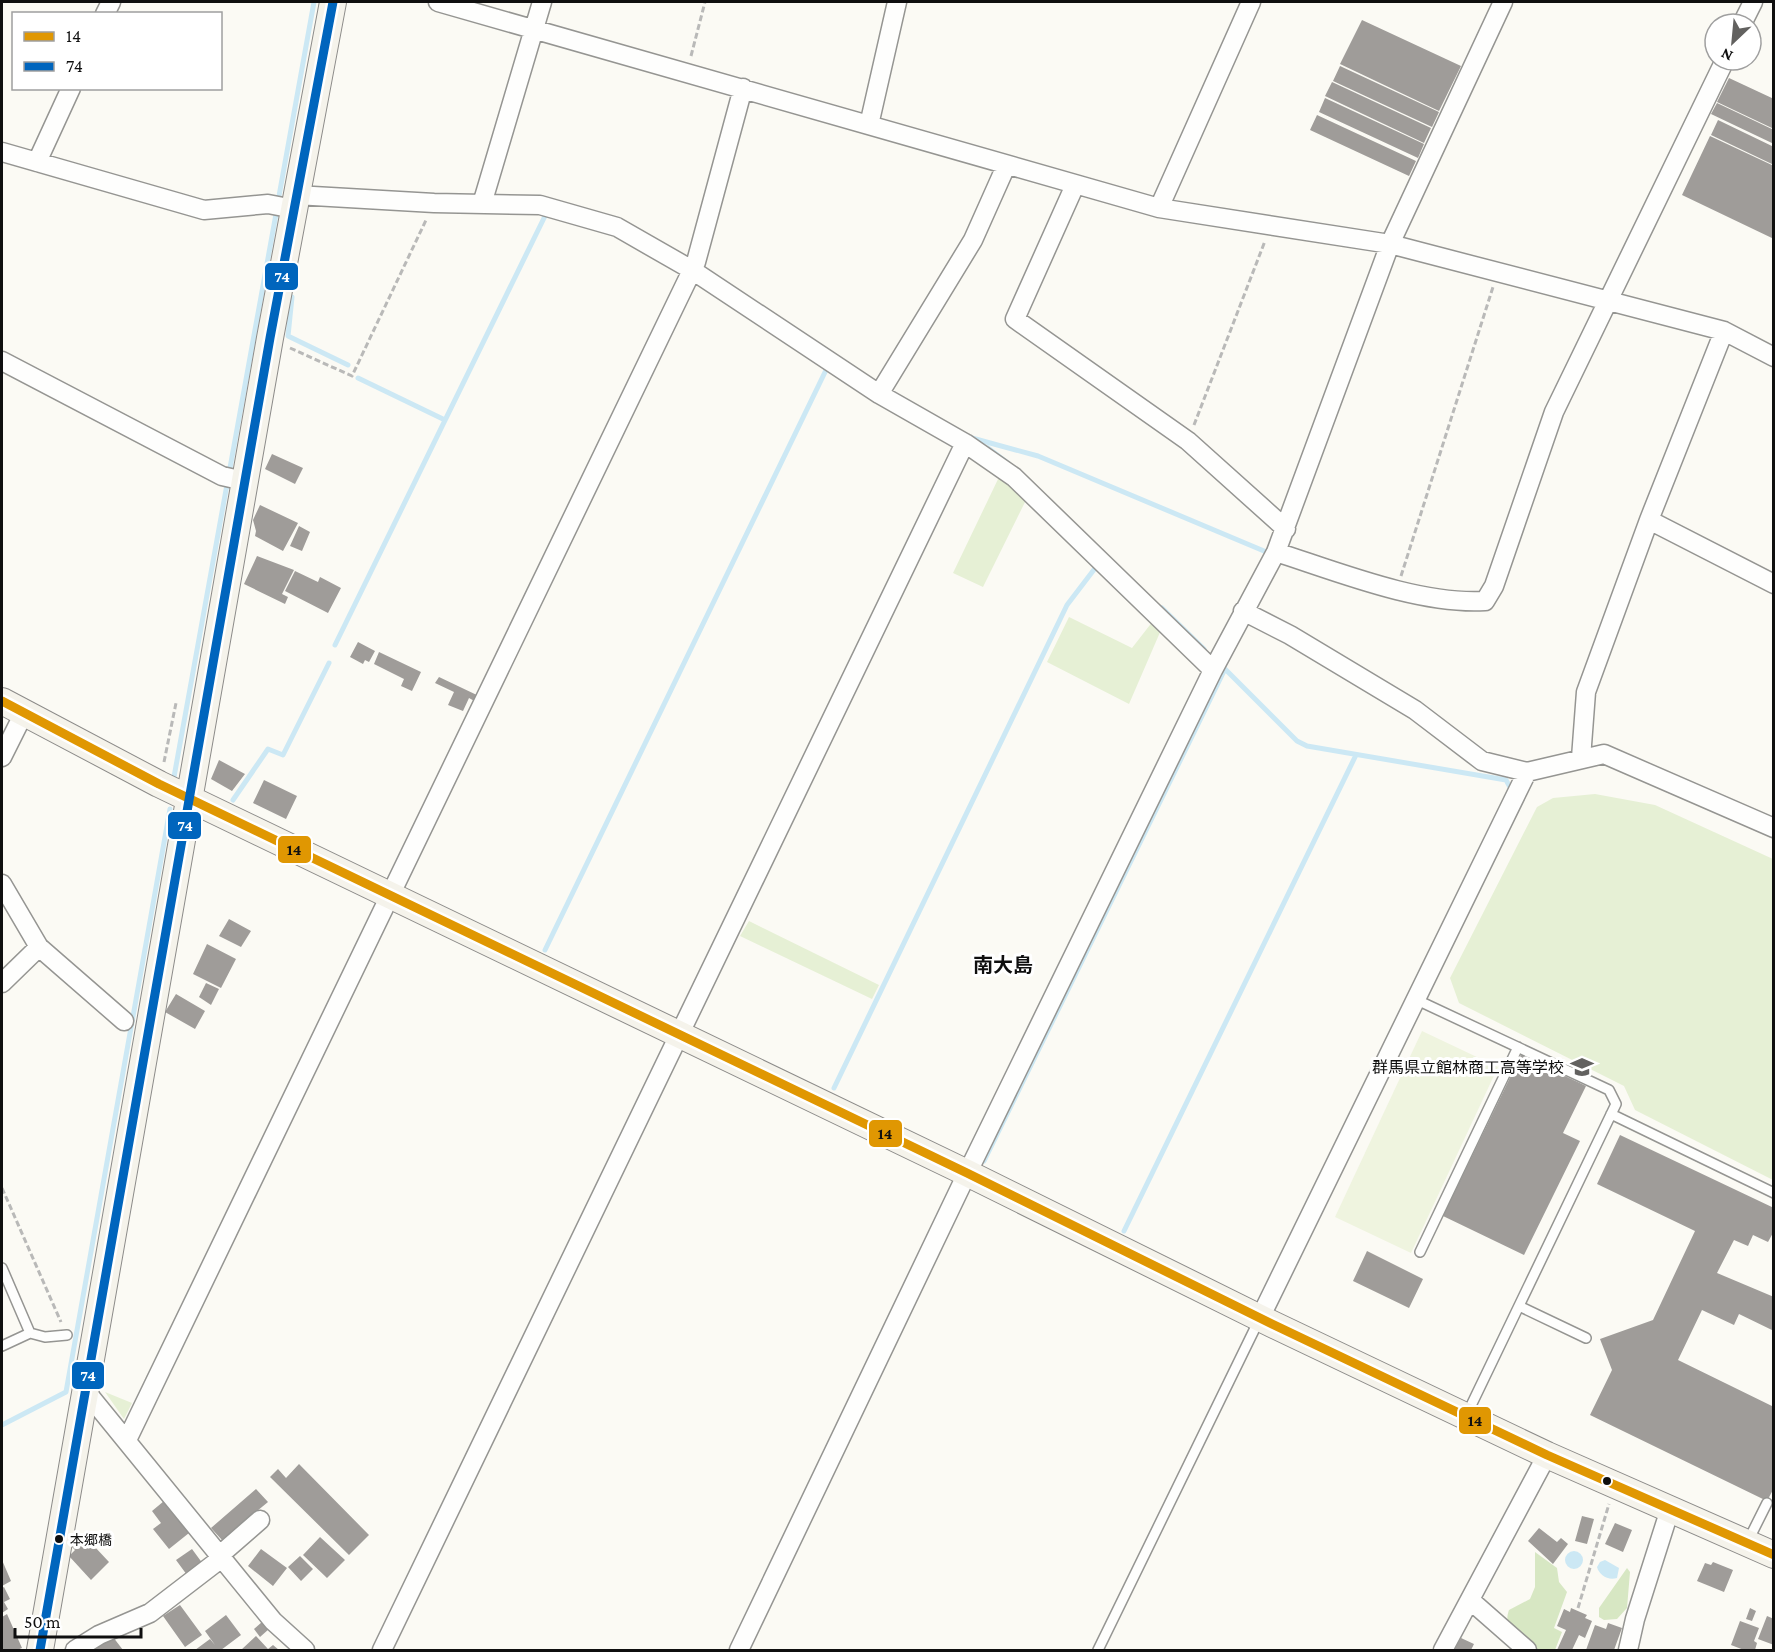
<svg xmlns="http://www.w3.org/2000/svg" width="1775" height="1652" viewBox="0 0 1775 1652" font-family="'Crimson Pro','Noto Sans JP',serif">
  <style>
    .green { fill: #e6f0d5 }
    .forest { fill: #d7e7c3 }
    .pitch { fill: #eff4df }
    .water { fill: #cce8f4 }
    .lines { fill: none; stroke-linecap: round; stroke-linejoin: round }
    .stream { stroke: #cce8f4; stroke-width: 5 }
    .building { fill: #9f9c99 }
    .lane-casing { stroke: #959592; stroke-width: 12 }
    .street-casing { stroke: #959592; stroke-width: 21 }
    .secondary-casing { stroke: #8c8b89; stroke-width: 28 }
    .path { stroke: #b9b9b8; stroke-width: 3; stroke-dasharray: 6 3; stroke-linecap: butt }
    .lane { stroke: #fefefd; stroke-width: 9 }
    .street { stroke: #fefefd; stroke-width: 18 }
    .secondary { stroke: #f5f3eb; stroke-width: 26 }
    .bus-1-casing { stroke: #fff; stroke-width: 14 }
    .bus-2-casing { stroke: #fff; stroke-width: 14 }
    .bus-1 { stroke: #e09702; stroke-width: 9 }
    .bus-2 { stroke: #0065bd; stroke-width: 9 }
    .bus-dot { fill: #0f0f0f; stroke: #fff; stroke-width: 2 }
    .labels { text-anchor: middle; stroke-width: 6; stroke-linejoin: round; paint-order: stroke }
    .bus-label { font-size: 14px; fill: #0f0f0f; stroke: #fff; text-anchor: start }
    .poi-label { font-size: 16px; fill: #0f0f0f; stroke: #fff; text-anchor: end }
    .quarter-label { font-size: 20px; font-weight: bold; fill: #0f0f0f; stroke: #fff }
    .line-badge { stroke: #fff; stroke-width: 2 }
    .badge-label { font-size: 16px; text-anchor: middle; font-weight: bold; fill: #fff }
    .pale-badge-label { font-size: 16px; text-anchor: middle; font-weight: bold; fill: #111 }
  </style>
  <rect width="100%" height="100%" fill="#fbfaf4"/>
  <path class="green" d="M 1000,475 L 1027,498 L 983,587 L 953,573 Z
    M 1069,617 L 1132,648 L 1153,621 L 1161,630 L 1129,704 L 1047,662 Z
    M 1595,794 L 1655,805 L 1773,859 L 1773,1180 L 1635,1110 L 1624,1086 L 1459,1003 L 1450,978 L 1537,807 L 1553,798 Z
    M 749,921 L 879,985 L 872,999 L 740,936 Z
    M 105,1392 L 132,1403 L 124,1419 Z"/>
  <path class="forest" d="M 1535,1552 L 1557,1568 L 1559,1582 L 1567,1592 L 1554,1628 L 1562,1632 L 1555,1650 L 1531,1650 C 1519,1640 1502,1628 1509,1610 L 1530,1599 L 1535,1587 Z
    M 1627,1568 L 1630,1572 L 1627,1608 L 1617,1619 L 1604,1620 L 1599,1617 L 1599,1608 Z"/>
  <path class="pitch" d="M 1422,1031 L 1498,1067 L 1411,1253 L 1335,1217 Z"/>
  <path class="water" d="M1565 1560a9 9 0 1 1 18 0a9 9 0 1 1-18 0Z
    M 1605,1560 L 1619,1568 L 1617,1578 C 1608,1581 1599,1575 1597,1567 L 1600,1562 Z"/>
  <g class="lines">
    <path class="stream" d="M 279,196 L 314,2
      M 292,297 L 288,336 L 348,365
      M 358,378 L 445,420
      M 972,438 L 1038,456 L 1264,551
      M 988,448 L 1009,464
      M 1162,608 L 1204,649
      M 335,645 L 545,216
      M 174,777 L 276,214
      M 233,800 L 268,749 L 283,755 L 329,663
      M 545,950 L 827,368
      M 834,1088 L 1067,605 L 1096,567
      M 984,1161 L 1225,669 L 1297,741 L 1307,746 L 1506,780 L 1511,789 L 1509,792
      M 1124,1231 L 1356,755
      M 2,1425 L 66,1392 L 170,809"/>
  </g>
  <path class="building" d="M 1362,20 L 1461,66 L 1439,111 L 1340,64 Z
    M 1340,66 L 1439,112 L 1432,127 L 1333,81 Z
    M 1729,78 L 1774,99 L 1774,129 L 1717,102 Z
    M 1332,82 L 1431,128 L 1424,143 L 1325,96 Z
    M 1325,98 L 1424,144 L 1418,158 L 1319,112 Z
    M 1717,103 L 1774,130 L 1774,144 L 1711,114 Z
    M 1317,115 L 1416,161 L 1409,176 L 1310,130 Z
    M 1718,120 L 1774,147 L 1774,165 L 1711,135 Z
    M 1710,136 L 1774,166 L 1774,239 L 1682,195 Z
    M 272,454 L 303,468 L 295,484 L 265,469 Z
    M 260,505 L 298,523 L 283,551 L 255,536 L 256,531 L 253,520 Z
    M 299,526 L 310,532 L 302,551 L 290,546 Z
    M 257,556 L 294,570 L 282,594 L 288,597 L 285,604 L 244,584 Z
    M 295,571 L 318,582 L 320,577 L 341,588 L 328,613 L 285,591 Z
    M 358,642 L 375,651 L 369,662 L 365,660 L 363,664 L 350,657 Z
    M 379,652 L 421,672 L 412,691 L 401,686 L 404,679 L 374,664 Z
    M 439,677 L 481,697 L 478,703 L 469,698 L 463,711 L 448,705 L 454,692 L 435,683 Z
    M 219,760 L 245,774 L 232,791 L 211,779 Z
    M 264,780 L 297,796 L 286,819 L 253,803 Z
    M 229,919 L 251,931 L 241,947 L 219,936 Z
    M 207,944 L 236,959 L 221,988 L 193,974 Z
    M 206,983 L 219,989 L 211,1005 L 199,997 Z
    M 176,994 L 205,1011 L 195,1029 L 165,1012 Z
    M 1521,1055 L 1586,1086 L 1563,1133 L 1580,1141 L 1524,1255 L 1443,1216 Z
    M 1620,1135 L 1774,1208 L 1774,1231 L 1768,1242 L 1753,1235 L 1748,1246 L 1734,1240 L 1717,1273 L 1774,1297 L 1774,1331 L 1739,1314 L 1734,1325 L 1702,1310 L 1678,1360 L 1774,1407 L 1774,1488 L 1767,1501 L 1590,1415 L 1612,1370 L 1600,1339 L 1653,1320 L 1695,1231 L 1597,1184 Z
    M 1367,1251 L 1423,1279 L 1409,1308 L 1353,1281 Z
    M 299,1464 L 369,1535 L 349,1555 L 270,1477 L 278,1469 L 286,1478 Z
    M 256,1489 L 268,1502 L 222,1540 L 211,1528 Z
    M 164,1501 L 189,1533 L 169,1549 L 153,1529 L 161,1523 L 152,1511 Z
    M 1582,1516 L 1594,1519 L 1587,1544 L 1575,1541 Z
    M 1615,1523 L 1632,1530 L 1623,1552 L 1605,1544 Z
    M 1539,1528 L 1557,1542 L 1561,1538 L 1568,1544 L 1553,1564 L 1528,1541 Z
    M 81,1533 L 85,1538 L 89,1535 L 97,1543 L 94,1546 L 109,1562 L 91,1580 L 69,1556 L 75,1550 L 69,1544 Z
    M 320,1537 L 345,1560 L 327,1578 L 303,1555 Z
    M 192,1549 L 203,1564 L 187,1575 L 176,1560 Z
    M 261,1549 L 287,1568 L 273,1586 L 248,1566 Z
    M 300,1556 L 313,1569 L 301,1581 L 288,1567 Z
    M 2,1560 L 11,1581 L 2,1586 Z
    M 1713,1562 L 1733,1570 L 1724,1592 L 1697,1581 L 1705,1563 L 1711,1565 Z
    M 4,1587 L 10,1599 L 4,1602 L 8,1609 L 2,1613 L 2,1588 Z
    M 180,1605 L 202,1635 L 185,1647 L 163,1616 Z
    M 1571,1608 L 1587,1615 L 1585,1618 L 1592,1621 L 1585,1638 L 1579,1635 L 1572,1650 L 1557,1650 L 1566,1630 L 1557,1626 L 1564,1609 L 1570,1612 Z
    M 1750,1608 L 1756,1611 L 1752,1621 L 1746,1619 Z
    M 7,1614 L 22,1648 L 17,1650 L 2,1650 L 2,1617 Z
    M 226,1615 L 241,1635 L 221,1650 L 195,1650 L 210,1639 L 215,1645 L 205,1631 Z
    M 1767,1616 L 1774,1619 L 1774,1645 L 1758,1639 Z
    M 1740,1621 L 1759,1628 L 1754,1641 L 1757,1643 L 1755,1650 L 1744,1650 L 1731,1645 Z
    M 262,1622 L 269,1629 L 260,1637 L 254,1629 Z
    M 1608,1623 L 1622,1628 L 1614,1650 L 1586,1650 L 1595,1625 L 1606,1629 Z
    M 256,1636 L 268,1649 L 273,1645 L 279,1650 L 241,1650 Z
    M 113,1637 L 123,1650 L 89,1650 Z
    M 1461,1638 L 1474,1644 L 1471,1650 L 1454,1650 Z"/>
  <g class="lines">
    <g class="lane-casing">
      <path id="lane" d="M 1417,1000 L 1609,1090 L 1616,1104 L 1467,1414
        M 1611,1114 L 1774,1193
        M 1420,1252 L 1518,1047
        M 2,1268 L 30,1333 L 2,1346
        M 1519,1306 L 1586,1338
        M 30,1333 L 45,1337 L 67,1335
        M 1748,1541 L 1767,1503
        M 1098,1650 L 1259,1320"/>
    </g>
    <g class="street-casing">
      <path id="street" d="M 438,2 L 1159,208 L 1390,244 L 1724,331 L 1774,357
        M 105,14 L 111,2
        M 1742,24 L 1753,2
        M 869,125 L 897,2
        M 2,152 L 204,210 L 268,204 L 294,209
        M 37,162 L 71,88
        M 1075,185 L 1015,319 L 1188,441 L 1286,529
        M 296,195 L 434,203 L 540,205 L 617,227 L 692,270 L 879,394 L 965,443 L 1014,477 L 1213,670
        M 482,204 L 542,2
        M 1159,208 L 1251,2
        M 2,361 L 222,476 L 244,481
        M 879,394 L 973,240 L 1006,166
        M 1649,520 L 1774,584
        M 1276,552 C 1338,572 1420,605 1485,601 L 1494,586 L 1554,412 L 1725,60
        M 1243,611 L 1290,635 L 1415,710 L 1482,761 L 1527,772 L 1604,754 L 1774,828
        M 2,757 L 24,713
        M 1581,758 L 1586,692 L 1649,520 L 1724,331
        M 2,884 L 39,947 L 124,1021
        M 2,983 L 39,947
        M 1260,1318 L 1527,772
        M 84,1389 L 273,1621 L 305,1650
        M 127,1440 L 696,262 L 743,88
        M 221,1554 L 260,1520
        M 1470,1600 L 1527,1650
        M 75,1650 L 99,1635 L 150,1613 L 223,1557
        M 382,1650 L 965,443
        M 739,1650 L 962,1184 L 1213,670 L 1276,552 L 1390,244 L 1503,2
        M 1443,1650 L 1547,1455
        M 1628,1650 L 1635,1619 L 1670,1509"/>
    </g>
    <g class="secondary-casing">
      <path id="secondary" d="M 2,701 L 159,784 L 967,1173 L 1272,1324 L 1547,1455 L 1774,1555
        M 40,1650 L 270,338 L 333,2"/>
    </g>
    <path class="path" d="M 691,56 L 705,2
      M 290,348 L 352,376 L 427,218
      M 1194,425 L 1265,241
      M 1401,576 L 1493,287
      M 164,762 L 176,703
      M 2,1188 L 61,1322
      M 1578,1608 L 1609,1504"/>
    <use href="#lane" class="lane"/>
    <use href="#street" class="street"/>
    <use href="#secondary" class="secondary"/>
    <g class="bus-1-casing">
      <path id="bus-1" d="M 2,701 L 159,784 L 967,1173 L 1272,1324 L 1547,1455 L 1774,1555"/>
    </g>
    <g class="bus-2-casing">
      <path id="bus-2" d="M 40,1650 L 270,338 L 333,2"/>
    </g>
    <use href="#bus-1" class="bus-1"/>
    <use href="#bus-2" class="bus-2"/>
  </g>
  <defs>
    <g id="school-bare" transform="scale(1.8)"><path d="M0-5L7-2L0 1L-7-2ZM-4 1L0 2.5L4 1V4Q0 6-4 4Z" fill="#62615f" stroke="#fff" stroke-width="2.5" paint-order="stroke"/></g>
  </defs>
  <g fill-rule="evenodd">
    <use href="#school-bare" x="1582" y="1067"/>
  </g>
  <g class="bus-dot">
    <circle cx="1607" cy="1481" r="5"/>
    <circle cx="59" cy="1539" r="5"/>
  </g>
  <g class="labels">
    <g class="bus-label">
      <text x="70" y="1545">本郷橋</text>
    </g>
    <g class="poi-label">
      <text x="1564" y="1073">群馬県立館林商工高等学校</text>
    </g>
    <g class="quarter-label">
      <text x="1003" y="972">南大島</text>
    </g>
  </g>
  <g class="line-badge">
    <rect x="264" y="262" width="35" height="29" rx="6" fill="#0065bd"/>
    <rect x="167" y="811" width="35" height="29" rx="6" fill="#0065bd"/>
    <rect x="277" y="835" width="35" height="29" rx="6" fill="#e09702"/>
    <rect x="868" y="1119" width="35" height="29" rx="6" fill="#e09702"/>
    <rect x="71" y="1361" width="34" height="29" rx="6" fill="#0065bd"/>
    <rect x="1458" y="1406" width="34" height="29" rx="6" fill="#e09702"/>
  </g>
  <g class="badge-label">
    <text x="282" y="282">74</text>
    <text x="185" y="831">74</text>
    <text x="88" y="1381">74</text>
  </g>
  <g class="pale-badge-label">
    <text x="294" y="855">14</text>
    <text x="885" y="1139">14</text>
    <text x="1475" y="1426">14</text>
  </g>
  <rect width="1775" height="1652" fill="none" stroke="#0f0f0f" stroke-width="6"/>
  <rect x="12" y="12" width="210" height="78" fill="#ffffff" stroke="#9f9f9f" stroke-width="1.5"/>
  <rect x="24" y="32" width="30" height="9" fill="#e09702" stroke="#9f9f9f" stroke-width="1.5"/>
  <text x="66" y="42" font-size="18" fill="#0f0f0f">14</text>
  <rect x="24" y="62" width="30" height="9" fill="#0065bd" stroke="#9f9f9f" stroke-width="1.5"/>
  <text x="66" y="72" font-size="18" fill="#0f0f0f">74</text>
  <g transform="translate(1733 42) rotate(206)"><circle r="28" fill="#ffffff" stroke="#9f9f9f" stroke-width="1.5"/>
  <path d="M0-4.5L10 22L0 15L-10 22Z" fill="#62615f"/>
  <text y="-9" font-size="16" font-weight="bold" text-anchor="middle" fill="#0f0f0f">N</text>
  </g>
  <path d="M15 1628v9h126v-9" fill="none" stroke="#0f0f0f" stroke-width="3"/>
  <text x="24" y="1628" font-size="18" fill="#0f0f0f" stroke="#ffffff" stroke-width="4.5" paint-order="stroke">50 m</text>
</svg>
